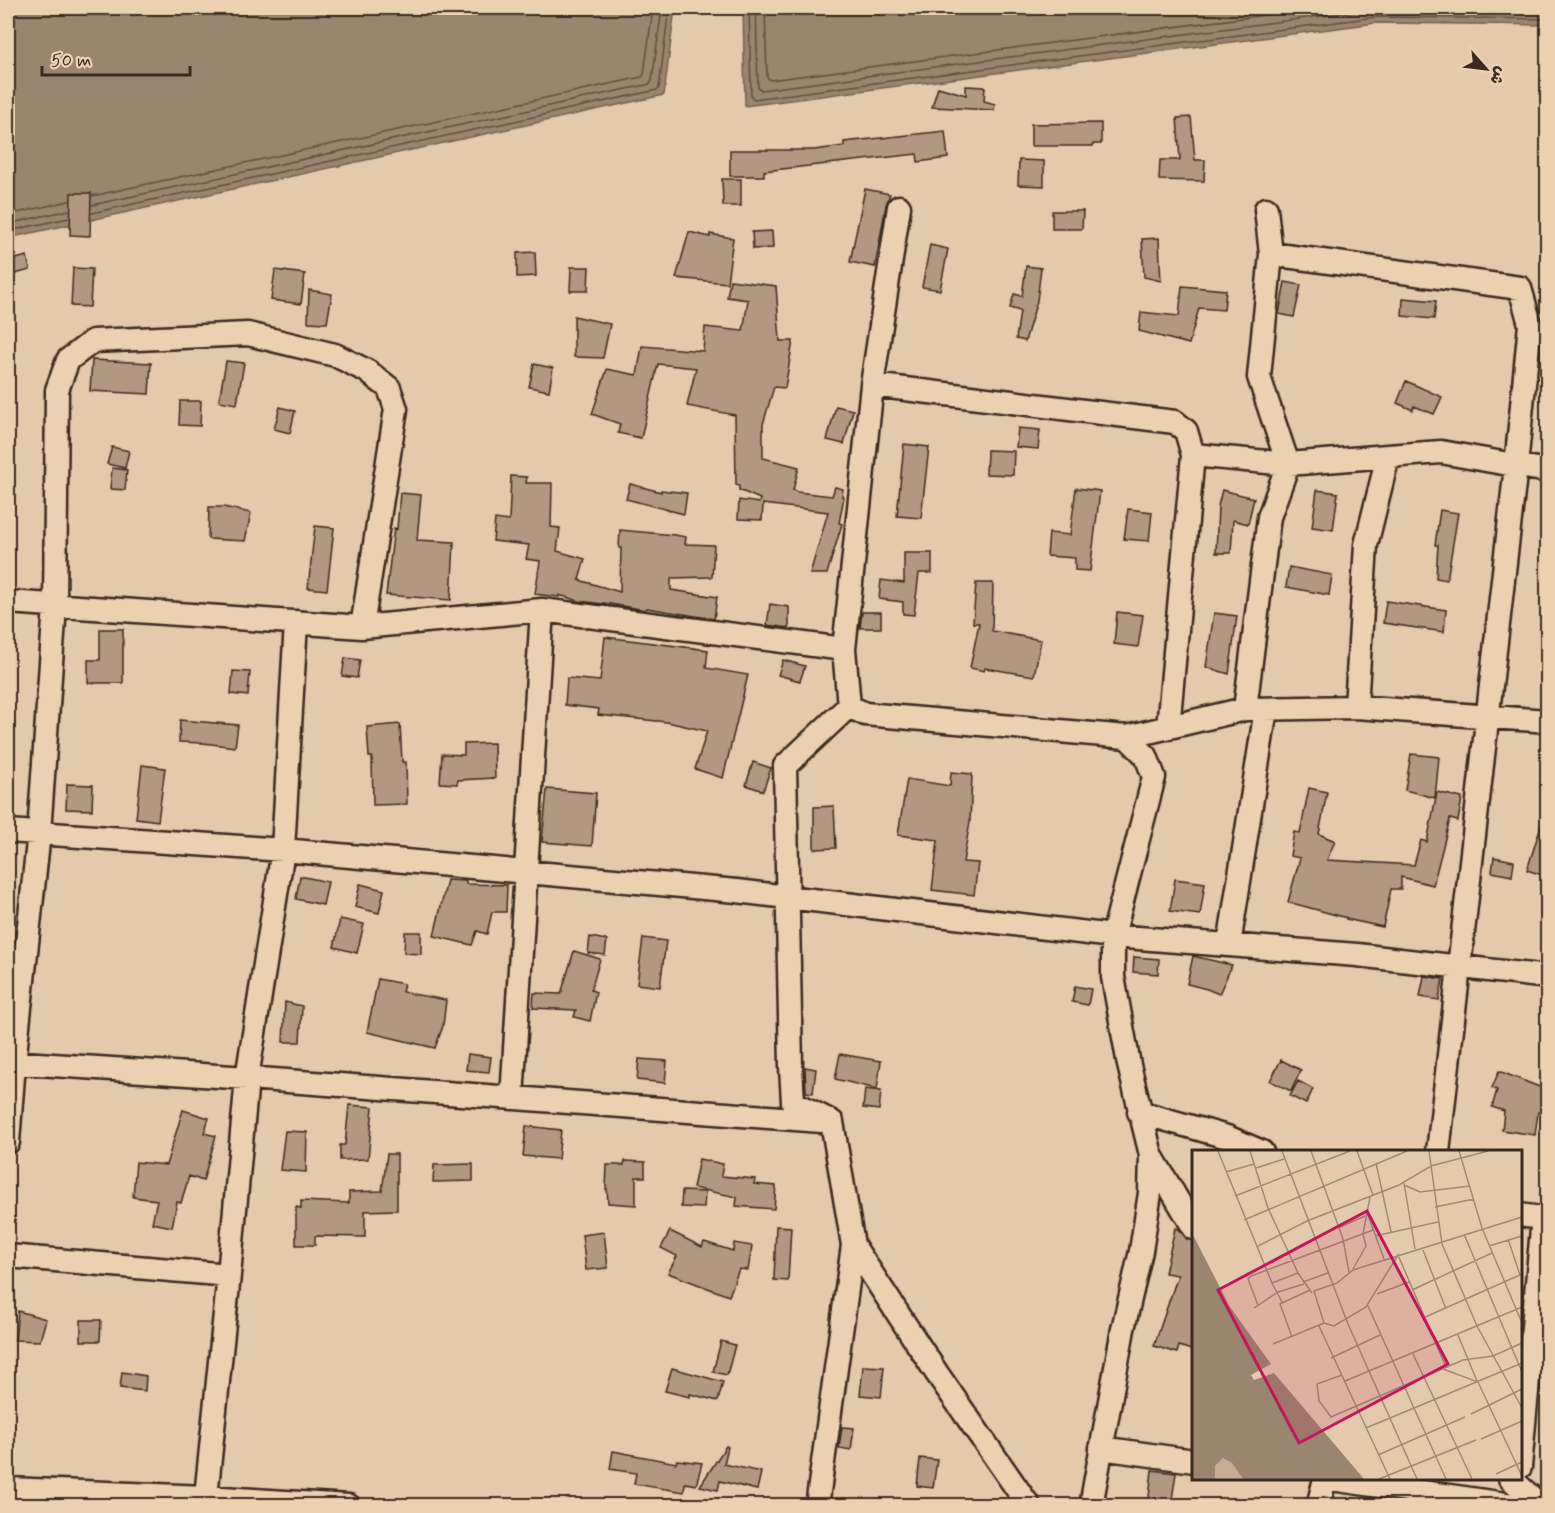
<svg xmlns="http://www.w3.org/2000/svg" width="1555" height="1513" viewBox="0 0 1555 1513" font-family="Mynerve,'Playpen Sans Arabic',sans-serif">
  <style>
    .water { fill: #9a856e; stroke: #74614e; stroke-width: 1.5 }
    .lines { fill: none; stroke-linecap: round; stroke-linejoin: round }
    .shore { stroke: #614e3e; stroke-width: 1.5 }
    .building { fill: #b09980; stroke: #3b2a1e; stroke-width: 1.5 }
    .minor-casing { stroke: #3b2a1e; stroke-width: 27 }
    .minor { stroke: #ebd1b2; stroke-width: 22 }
    .inset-road { fill: none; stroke: #a08a73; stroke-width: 1.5 }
    .view { fill: #c2185b; fill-opacity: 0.15; stroke: #c2185b; stroke-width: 3 }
    .inset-edge { fill: none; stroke: #3b2a1e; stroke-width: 3 }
  </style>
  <rect width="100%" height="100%" fill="#e4caac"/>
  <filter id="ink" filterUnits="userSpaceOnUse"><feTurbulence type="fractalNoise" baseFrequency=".0167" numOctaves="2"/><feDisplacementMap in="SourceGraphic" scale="12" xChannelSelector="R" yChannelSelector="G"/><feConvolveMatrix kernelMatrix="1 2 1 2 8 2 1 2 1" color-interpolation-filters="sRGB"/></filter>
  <g filter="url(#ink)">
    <path class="water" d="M 8,8 L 675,8 L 664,95 L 8,238 Z
      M 743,8 L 1547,8 L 1548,25 L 1376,23 L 745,106 Z"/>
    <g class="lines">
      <path class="shore" d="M 749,8 L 751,96 L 754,99 L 1375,17 L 1548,19
        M 756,8 L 758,88 L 761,90 L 1374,9 L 1548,11
        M 765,8 L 767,77 L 770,80 L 1318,8
        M 92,196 L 642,77 L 644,74 L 653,8
        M 92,205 L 650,84 L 652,81 L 662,8
        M 92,213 L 657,90 L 659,88 L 669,8
        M 8,215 L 69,201
        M 8,224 L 69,210
        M 8,231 L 69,218"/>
    </g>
    <path class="building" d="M 966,86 L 985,87 L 984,101 L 995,104 L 994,110 L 932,107 L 938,87 L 966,95 Z
      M 1191,117 L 1195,160 L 1205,160 L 1204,181 L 1159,180 L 1160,160 L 1180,160 L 1177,118 Z
      M 1101,123 L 1101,144 L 1093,144 L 1093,146 L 1031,146 L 1031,124 Z
      M 945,131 L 948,158 L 918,162 L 917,154 L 764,171 L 764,176 L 730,176 L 730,150 L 814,150 L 844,146 L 844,142 Z
      M 1019,160 L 1044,161 L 1044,186 L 1018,185 Z
      M 722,179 L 741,179 L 741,206 L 723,206 Z
      M 865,189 L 890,194 L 886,205 L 875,267 L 850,262 Z
      M 71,193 L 91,193 L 90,236 L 70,235 Z
      M 1052,211 L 1083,211 L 1082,229 L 1052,229 Z
      M 772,231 L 773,248 L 753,249 L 752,232 Z
      M 689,232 L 710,237 L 710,234 L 733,238 L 727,283 L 676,278 Z
      M 1159,238 L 1160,263 L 1161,281 L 1144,277 L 1142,239 Z
      M 930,245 L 948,249 L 940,290 L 922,287 Z
      M 535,252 L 536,276 L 517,277 L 517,253 Z
      M 27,256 L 30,270 L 8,276 L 8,261 Z
      M 1026,266 L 1041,268 L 1037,301 L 1025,341 L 1016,339 L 1020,311 L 1010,308 L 1014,294 L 1022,296 Z
      M 571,267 L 589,267 L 588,291 L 570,291 Z
      M 73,268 L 92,269 L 90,307 L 71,306 Z
      M 275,270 L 305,274 L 301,304 L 271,300 Z
      M 730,280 L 776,286 L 780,341 L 793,341 L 785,388 L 774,387 L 763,424 L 763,458 L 799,467 L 793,490 L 797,492 L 832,496 L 835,487 L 843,489 L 842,497 L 844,497 L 839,523 L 842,524 L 827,574 L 810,574 L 828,512 L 763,504 L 762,520 L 738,519 L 739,500 L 759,503 L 760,499 L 739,490 L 739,486 L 736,485 L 735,415 L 687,406 L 696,368 L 658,364 L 641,438 L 618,433 L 620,424 L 592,414 L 607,369 L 637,375 L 642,346 L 703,351 L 705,327 L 743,331 L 748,300 L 727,297 Z
      M 1285,282 L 1301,285 L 1294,317 L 1279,314 Z
      M 1182,286 L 1226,290 L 1224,310 L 1199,308 L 1189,344 L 1139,331 L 1141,312 L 1179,316 Z
      M 309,290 L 332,294 L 327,323 L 308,322 Z
      M 1403,298 L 1436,301 L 1434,319 L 1402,316 Z
      M 574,316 L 610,324 L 603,358 L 574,357 Z
      M 92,360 L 151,363 L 149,394 L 90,391 Z
      M 226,361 L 244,363 L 237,404 L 219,401 Z
      M 534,364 L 553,368 L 549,391 L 529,387 Z
      M 1406,381 L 1442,397 L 1434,414 L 1414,406 L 1413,410 L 1397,403 Z
      M 180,401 L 201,401 L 200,426 L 179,425 Z
      M 836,406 L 853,410 L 844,444 L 827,440 Z
      M 280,407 L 295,411 L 290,433 L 274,429 Z
      M 1018,428 L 1040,430 L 1038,449 L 1016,447 Z
      M 904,444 L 929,447 L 921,518 L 897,516 Z
      M 112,447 L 129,451 L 125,468 L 107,464 Z
      M 987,450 L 1014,451 L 1013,475 L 986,474 Z
      M 112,468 L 127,470 L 125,490 L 110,489 Z
      M 511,476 L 527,477 L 526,483 L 552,483 L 551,527 L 560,528 L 557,551 L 585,559 L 579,580 L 620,592 L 621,548 L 619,548 L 620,530 L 675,535 L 686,537 L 685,544 L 714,545 L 712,577 L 671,578 L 671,590 L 717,597 L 714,619 L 646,608 L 646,610 L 603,603 L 603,604 L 579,601 L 559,595 L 559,597 L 535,594 L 540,561 L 526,559 L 529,545 L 493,541 L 495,519 L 509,521 Z
      M 630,484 L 661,492 L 661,490 L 687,493 L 684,514 L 626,499 Z
      M 1076,488 L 1100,491 L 1090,571 L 1075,570 L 1075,558 L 1047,556 L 1049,533 L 1070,535 Z
      M 1222,490 L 1254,498 L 1248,524 L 1233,520 L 1231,553 L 1216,553 L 1218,506 Z
      M 1317,490 L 1338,493 L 1333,530 L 1312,527 Z
      M 400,493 L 421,495 L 417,540 L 454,542 L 451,600 L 386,595 L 394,528 L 397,529 Z
      M 209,507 L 224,507 L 251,513 L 245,541 L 208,539 Z
      M 1128,509 L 1152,512 L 1149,541 L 1124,539 Z
      M 1440,510 L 1458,513 L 1447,580 L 1436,578 L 1438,545 L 1435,545 Z
      M 315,526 L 334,528 L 327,590 L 308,588 Z
      M 904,553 L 932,553 L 932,573 L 919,573 L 914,615 L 903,614 L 903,602 L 879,599 L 881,580 L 904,583 Z
      M 1289,567 L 1332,575 L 1329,595 L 1286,587 Z
      M 976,583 L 993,583 L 992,631 L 1041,640 L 1034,676 L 985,668 L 984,671 L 970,668 L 979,623 L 973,623 Z
      M 1386,601 L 1446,610 L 1444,632 L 1383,623 Z
      M 770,604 L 789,607 L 789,628 L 767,625 Z
      M 862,612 L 881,612 L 881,628 L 860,628 Z
      M 1117,612 L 1143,615 L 1138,647 L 1114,644 Z
      M 1214,613 L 1237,616 L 1229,674 L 1206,667 Z
      M 100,629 L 123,629 L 123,683 L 88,683 L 88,660 L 100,660 Z
      M 605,637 L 708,650 L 706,668 L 748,675 L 723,778 L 695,769 L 707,731 L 667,722 L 598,715 L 599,709 L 565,705 L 567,678 L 600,681 Z
      M 345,658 L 360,660 L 357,678 L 342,676 Z
      M 783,660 L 805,666 L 800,681 L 778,675 Z
      M 233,671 L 250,672 L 248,696 L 231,694 Z
      M 180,720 L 238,725 L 235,747 L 203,743 L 179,742 Z
      M 400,724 L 402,762 L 406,762 L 407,804 L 373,805 L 372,757 L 369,757 L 367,727 Z
      M 494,743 L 495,778 L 458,780 L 457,784 L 440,783 L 442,754 L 464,755 L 464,744 Z
      M 1411,754 L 1439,757 L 1435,798 L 1405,790 Z
      M 753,762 L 771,768 L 763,791 L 746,785 Z
      M 142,765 L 165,768 L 158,821 L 136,818 Z
      M 951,772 L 972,774 L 970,822 L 963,862 L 978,863 L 974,895 L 932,890 L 938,840 L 898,835 L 907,779 L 950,786 Z
      M 67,784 L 93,785 L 92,810 L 66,809 Z
      M 1309,788 L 1327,792 L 1319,834 L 1335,841 L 1327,860 L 1414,865 L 1421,840 L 1427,842 L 1437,792 L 1462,798 L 1458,821 L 1450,819 L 1433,885 L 1401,877 L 1401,889 L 1391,889 L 1383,927 L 1346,919 L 1347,918 L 1288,902 L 1300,858 L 1290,856 L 1294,832 L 1300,833 Z
      M 547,789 L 596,793 L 592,846 L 542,842 Z
      M 834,806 L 836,848 L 814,849 L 814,807 Z
      M 1544,816 L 1548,817 L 1548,877 L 1527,870 Z
      M 1494,857 L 1514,861 L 1512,876 L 1492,872 Z
      M 300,876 L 328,882 L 323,905 L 296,899 Z
      M 1175,879 L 1205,883 L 1200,915 L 1170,911 Z
      M 447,880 L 466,881 L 466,884 L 507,885 L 506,912 L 492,912 L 487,934 L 477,931 L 472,945 L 434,936 Z
      M 360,884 L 384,890 L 379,913 L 355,907 Z
      M 340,919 L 364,924 L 357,953 L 334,947 Z
      M 405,932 L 421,932 L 421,954 L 404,953 Z
      M 590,937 L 607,940 L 605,955 L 588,953 Z
      M 643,938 L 666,941 L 660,987 L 637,984 Z
      M 574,951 L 600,959 L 591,990 L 596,992 L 590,1021 L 574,1017 L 576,1010 L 533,1008 L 534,993 L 561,994 Z
      M 1193,956 L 1232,965 L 1219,994 L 1207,989 L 1187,984 Z
      M 1134,957 L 1159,959 L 1158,974 L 1133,972 Z
      M 1424,976 L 1443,979 L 1439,1000 L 1420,997 Z
      M 378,979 L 404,984 L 402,992 L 446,1000 L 443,1026 L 435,1048 L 367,1032 Z
      M 1075,986 L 1091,989 L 1088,1005 L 1072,1002 Z
      M 285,1002 L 302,1006 L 300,1042 L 283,1042 Z
      M 468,1054 L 491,1057 L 489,1072 L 466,1070 Z
      M 840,1054 L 881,1061 L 877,1089 L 835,1079 Z
      M 639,1059 L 667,1061 L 665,1083 L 637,1080 Z
      M 1281,1060 L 1301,1070 L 1291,1091 L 1270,1081 Z
      M 805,1067 L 816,1069 L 813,1093 L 806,1092 Z
      M 1499,1071 L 1547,1090 L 1544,1113 L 1538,1112 L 1535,1135 L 1502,1130 L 1504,1111 L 1492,1107 L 1497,1090 L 1492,1088 Z
      M 1298,1081 L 1313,1089 L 1306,1104 L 1290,1096 Z
      M 865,1089 L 881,1091 L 879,1110 L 863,1108 Z
      M 349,1105 L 373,1107 L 368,1159 L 340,1160 L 340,1145 L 345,1145 Z
      M 183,1110 L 209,1118 L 204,1133 L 216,1136 L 203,1181 L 189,1176 L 181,1203 L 177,1202 L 172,1227 L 152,1223 L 157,1200 L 133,1197 L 136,1162 L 166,1165 Z
      M 526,1126 L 561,1130 L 558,1159 L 523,1156 Z
      M 285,1131 L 307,1132 L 306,1172 L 280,1170 Z
      M 387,1154 L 397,1154 L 397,1210 L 365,1211 L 365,1237 L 315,1236 L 315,1245 L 296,1245 L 296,1207 L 301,1208 L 301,1201 L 349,1203 L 349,1192 L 382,1191 Z
      M 699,1159 L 723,1164 L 721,1176 L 755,1179 L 754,1184 L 776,1186 L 774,1209 L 736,1206 L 737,1197 L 693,1188 Z
      M 625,1161 L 645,1162 L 645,1177 L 636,1177 L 636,1205 L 608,1203 L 607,1189 L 606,1189 L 607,1165 L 624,1165 Z
      M 473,1164 L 473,1181 L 433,1182 L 434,1165 Z
      M 682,1191 L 705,1192 L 704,1208 L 681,1207 Z
      M 776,1226 L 791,1227 L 788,1281 L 774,1280 Z
      M 1175,1228 L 1179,1229 L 1187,1239 L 1194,1241 L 1194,1351 L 1179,1346 L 1177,1353 L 1154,1346 L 1178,1275 L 1165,1273 Z
      M 670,1231 L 702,1247 L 704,1242 L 733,1251 L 734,1243 L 752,1246 L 748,1270 L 739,1269 L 729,1296 L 668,1273 L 677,1256 L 661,1248 Z
      M 604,1232 L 608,1268 L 586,1270 L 582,1235 Z
      M 18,1311 L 46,1319 L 40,1341 L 15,1340 Z
      M 81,1320 L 101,1320 L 100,1341 L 81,1341 Z
      M 721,1341 L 735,1345 L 727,1375 L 713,1372 Z
      M 863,1366 L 884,1367 L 881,1397 L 860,1395 Z
      M 672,1368 L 723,1382 L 718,1401 L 690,1394 L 690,1397 L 665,1391 Z
      M 122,1372 L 146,1376 L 145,1391 L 120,1388 Z
      M 842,1427 L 854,1428 L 851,1450 L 839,1448 Z
      M 726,1446 L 728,1447 L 724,1464 L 761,1472 L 757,1490 L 720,1481 L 718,1490 L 700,1486 Z
      M 613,1451 L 676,1463 L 677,1460 L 702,1463 L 696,1485 L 685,1483 L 684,1492 L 634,1484 L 636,1473 L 610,1469 Z
      M 920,1458 L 937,1460 L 933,1488 L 917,1486 Z
      M 1152,1470 L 1176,1473 L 1171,1506 L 1148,1506 Z"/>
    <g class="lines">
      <g class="minor-casing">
        <path id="minor" d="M 899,207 L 872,385 L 844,649 L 849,706 L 865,714 L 1127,737 L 1146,756 L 1154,777 L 1113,936 L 1113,977 L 1129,1065 L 1151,1155 L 1150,1193 L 1141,1251 L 1123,1329 L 1091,1506
          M 1271,254 L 1520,288 L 1530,324 L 1516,466 L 1438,1152
          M 872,385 L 1175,422 L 1186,431 L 1193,455 L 1168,728
          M 1193,455 L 1288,464 L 1388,456
          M 8,602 L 362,627 L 542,610 L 844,649
          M 849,706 L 785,766 L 791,1067 L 793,1102 L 832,1122 L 853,1245 L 938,1375 L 1029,1506
          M 1356,707 L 1366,545 L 1388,456 L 1441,452 L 1548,471
          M 1245,709 L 1269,517 L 1288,464 L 1259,377 L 1271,254 L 1266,209
          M 1127,737 L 1245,709 L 1356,707 L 1548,721
          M 8,831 L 283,850 L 737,891 L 1113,936 L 1357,955 L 1548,977
          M 1229,945 L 1266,709
          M 8,1062 L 247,1078 L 821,1121
          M 512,1098 L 542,610
          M 1139,1112 L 1227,1137 L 1262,1152
          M 8,1142 L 14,1063 L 39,833 L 55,606 L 57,390 L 68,360 L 93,341 L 248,334 L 335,355 L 367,371 L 389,388 L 396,409 L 362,627
          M 1151,1155 L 1194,1228
          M 1520,1215 L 1548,1219
          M 8,1256 L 229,1275
          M 1101,1448 L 1194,1461
          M 1520,1467 L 1543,1218
          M 1324,1478 L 1520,1506
          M 1510,1478 L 1541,1506
          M 8,1489 L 206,1497 L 349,1506
          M 205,1506 L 229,1275 L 247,1078 L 283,850 L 296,622
          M 817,1506 L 853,1245
          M 1318,1506 L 1325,1479"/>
      </g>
      <use href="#minor" class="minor"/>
    </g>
  </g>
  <g transform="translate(1192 1150)">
    <rect width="330" height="330" fill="#e4caac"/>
    <path d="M 31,308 L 40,313 L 51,329 L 23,329 L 23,316 Z" fill="#c5ad92"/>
    <path d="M 0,83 L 38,157 L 79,214 L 59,225 L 62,230 L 82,223 L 172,329 L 51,329 L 40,313 L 31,308 L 23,316 L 23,329 L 0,329 Z" fill="#9a856e"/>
    <path class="inset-road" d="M 26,1 L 80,133 L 106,123M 58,1 L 76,58 L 106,123 L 120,143M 90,1 L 156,174 L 225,329M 119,1 L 151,89 L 157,122M 165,1 L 181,45M 237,1 L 250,94 L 285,176 L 330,258M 267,1 L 290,78 L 330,173M 184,13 L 199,82M 64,18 L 92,9M 34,22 L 62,14M 212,33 L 223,99M 212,35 L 228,42 L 278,36M 43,46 L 158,1M 243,57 L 282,49M 176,65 L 192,109M 52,70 L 215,1M 146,78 L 173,66M 272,84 L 330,222M 183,86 L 246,72M 316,89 L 328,125M 66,96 L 115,71 L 207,35 L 239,16 L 296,1M 297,96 L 330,86M 231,100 L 254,159M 161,119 L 174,96 L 171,84 L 178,47M 111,132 L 136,123M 80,133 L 90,152M 220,140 L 300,103M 185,144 L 217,132M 66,155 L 56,129 L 59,126 L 181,80M 176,156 L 254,329M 62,158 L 86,142 L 112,134M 231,168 L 330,124M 132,173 L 142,176 L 174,157 L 206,105 L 254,217M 127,176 L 198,329M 266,185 L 285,231M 100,187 L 88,154 L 118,140M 81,194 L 132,173 L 122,141 L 145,133 L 161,120 L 330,67M 221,204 L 280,329M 139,208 L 188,185M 251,219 L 286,232 L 330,326M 150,225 L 125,234 L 127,251 L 139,267 L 271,210 L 301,206 L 330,193M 153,231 L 330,157M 279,264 L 330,239M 174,278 L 330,213M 289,289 L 330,271M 186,305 L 273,267M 304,324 L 330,312M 187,329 L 284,290"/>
    <path class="view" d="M 175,61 L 256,214 L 107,293 L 26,140 Z"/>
    <rect width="330" height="330" class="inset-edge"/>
  </g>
  <rect width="1555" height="1513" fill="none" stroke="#ebd1b2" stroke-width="30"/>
  <rect x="15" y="15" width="1525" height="1483" fill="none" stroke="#3b2a1e" stroke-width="2" filter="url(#ink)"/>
  <g transform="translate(1486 69) rotate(118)" stroke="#ebd1b2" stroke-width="4.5" paint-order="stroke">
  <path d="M0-4.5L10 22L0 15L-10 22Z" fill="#3b2a1e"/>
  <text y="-9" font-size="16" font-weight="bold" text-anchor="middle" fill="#3b2a1e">ش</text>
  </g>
  <path d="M42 66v9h148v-9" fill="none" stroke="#3b2a1e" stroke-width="3"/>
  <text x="51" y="66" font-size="18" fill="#3b2a1e" stroke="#ebd1b2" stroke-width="4.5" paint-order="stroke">50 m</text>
</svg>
